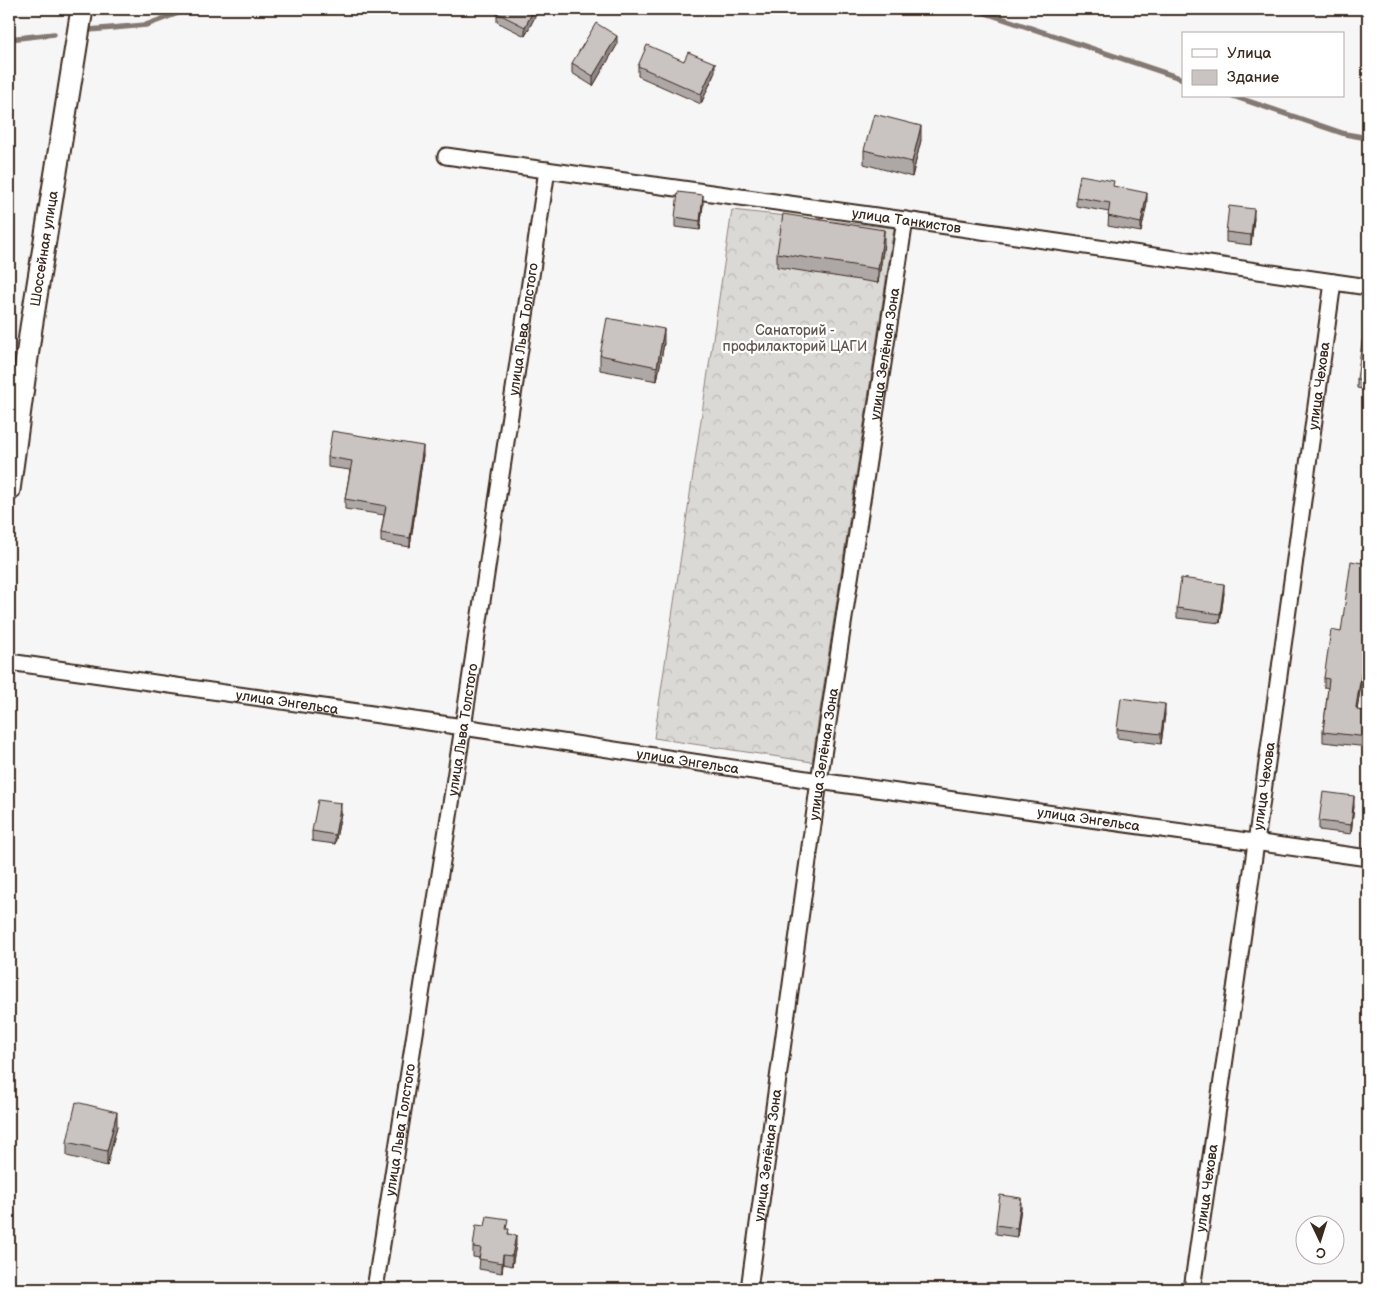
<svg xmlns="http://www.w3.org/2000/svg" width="1377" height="1298" viewBox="0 0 1377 1298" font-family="'Balsamiq Sans',sans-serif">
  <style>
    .forest { fill: url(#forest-crowns); stroke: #8b827a }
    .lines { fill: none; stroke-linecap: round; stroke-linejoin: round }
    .stream { stroke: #847972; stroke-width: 5.5 }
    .street-casing { stroke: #3b2a1e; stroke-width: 19 }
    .secondary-casing { stroke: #3b2a1e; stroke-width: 25 }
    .street { stroke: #fff; stroke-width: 15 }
    .secondary { stroke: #fff; stroke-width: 21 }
    .wall { fill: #ada8a6; stroke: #3b2a1e }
    .shaded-wall { fill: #8d8887; stroke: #3b2a1e }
    .building { fill: #c9c3c1; stroke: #3b2a1e }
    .labels { text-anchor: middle; stroke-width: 4.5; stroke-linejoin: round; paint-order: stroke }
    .street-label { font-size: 14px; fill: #3b2a1e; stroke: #fff }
    .park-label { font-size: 14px; fill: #63564c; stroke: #fff }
  </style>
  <defs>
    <pattern id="forest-crowns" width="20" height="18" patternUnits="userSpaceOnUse" patternTransform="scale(1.25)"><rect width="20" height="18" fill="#dbd9d6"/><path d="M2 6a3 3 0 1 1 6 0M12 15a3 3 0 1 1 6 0" fill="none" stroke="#bdbab7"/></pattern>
  </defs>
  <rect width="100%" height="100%" fill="#f7f6f6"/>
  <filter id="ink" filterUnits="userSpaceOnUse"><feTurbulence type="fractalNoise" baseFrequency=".02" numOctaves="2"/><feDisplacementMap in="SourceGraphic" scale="10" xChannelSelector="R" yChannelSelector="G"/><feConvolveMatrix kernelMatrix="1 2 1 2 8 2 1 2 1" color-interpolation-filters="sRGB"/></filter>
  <g filter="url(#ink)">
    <path class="forest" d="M 732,210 L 894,228 L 812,762 L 654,738 Z"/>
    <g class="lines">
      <path class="stream" d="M 974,9 L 1183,79
        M 89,30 L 146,25 L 189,9
        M 9,39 L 54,34
        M 1233,96 L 1345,134 L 1368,138"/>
      <g class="street-casing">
        <g id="street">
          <path id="s1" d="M 446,156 L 905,220 L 1368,287"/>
          <path id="s2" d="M 9,662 L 463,727 L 819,781 L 1368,858"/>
          <path id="s3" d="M 375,1289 L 463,727 L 547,170"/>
          <path id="s4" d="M 749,1289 L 819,781 L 905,220"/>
          <path id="s5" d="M 1192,1289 L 1256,843 L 1333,282"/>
        </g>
      </g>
      <g class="secondary-casing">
        <g id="secondary">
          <path id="s6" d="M 9,490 L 31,328 L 82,9"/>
        </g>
      </g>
      <use href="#street" class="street"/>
      <use href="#secondary" class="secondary"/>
    </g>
    <path class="wall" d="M 539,9 L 525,36 L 497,22 L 497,13 Z
      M 617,45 L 593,86 L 572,73 L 572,63 Z
      M 684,61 L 715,72 L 701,104 L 638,76 L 638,66 Z
      M 921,140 L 912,177 L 864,164 L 864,150 Z
      M 1114,187 L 1147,203 L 1141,232 L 1108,226 L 1109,212 L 1076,206 L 1076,197 Z
      M 703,205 L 700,230 L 675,227 L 675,217 Z
      M 1254,218 L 1251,245 L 1226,242 L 1226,232 Z
      M 884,244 L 878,283 L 777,267 L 777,253 Z
      M 1368,335 L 1368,390 L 1357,388 L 1357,379 Z
      M 664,343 L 657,381 L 600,370 L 600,355 Z
      M 423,455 L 410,547 L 381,542 L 381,533 L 384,515 L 345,509 L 345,499 L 350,470 L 328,467 L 328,457 Z
      M 1368,564 L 1368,679 L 1362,678 L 1357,710 L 1368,712 L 1368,747 L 1323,742 L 1323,732 L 1328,688 L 1324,687 L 1324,678 L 1341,632 Z
      M 1224,593 L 1220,623 L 1177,618 L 1177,608 Z
      M 1165,714 L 1161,744 L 1117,738 L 1117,729 Z
      M 1354,806 L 1351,834 L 1319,830 L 1319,821 Z
      M 341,813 L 335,844 L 312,841 L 312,831 Z
      M 117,1126 L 107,1166 L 67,1156 L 67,1142 Z
      M 1021,1207 L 1017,1237 L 996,1234 L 996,1225 Z
      M 508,1229 L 509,1234 L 516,1245 L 512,1266 L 503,1264 L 502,1273 L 479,1269 L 480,1258 L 473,1257 L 473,1247 Z"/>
    <path class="shaded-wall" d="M 534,9 L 539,9 L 525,36 L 525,27 Z
      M 617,36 L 617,45 L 593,86 L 593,76 Z
      M 715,63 L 715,72 L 701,104 L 701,94 Z
      M 921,126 L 921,140 L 912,177 L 912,162 Z
      M 1147,193 L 1147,203 L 1141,232 L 1141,223 Z
      M 703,195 L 703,205 L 700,230 L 700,221 Z
      M 1254,209 L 1254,218 L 1251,245 L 1251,235 Z
      M 884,230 L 884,244 L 878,283 L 878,269 Z
      M 664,329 L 664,343 L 657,381 L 657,367 Z
      M 423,446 L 423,455 L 410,547 L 410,538 Z
      M 1224,584 L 1224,593 L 1220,623 L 1220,614 Z
      M 1362,669 L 1362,678 L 1356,717 L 1356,707 Z
      M 1165,704 L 1165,714 L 1161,744 L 1161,734 Z
      M 1354,796 L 1354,806 L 1351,834 L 1351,825 Z
      M 341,803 L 341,813 L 335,844 L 335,835 Z
      M 117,1112 L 117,1126 L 107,1166 L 107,1151 Z
      M 1021,1198 L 1021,1207 L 1017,1237 L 1017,1228 Z
      M 516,1235 L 516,1245 L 512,1266 L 512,1256 Z
      M 503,1255 L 503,1264 L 502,1273 L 502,1263 Z"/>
    <path class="building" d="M 499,9 L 534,9 L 525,27 L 497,13 Z
      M 596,23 L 617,36 L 593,76 L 572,63 Z
      M 647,45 L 684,61 L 688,52 L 715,63 L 701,94 L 638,66 Z
      M 874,114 L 921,126 L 912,162 L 864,150 Z
      M 1080,175 L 1114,181 L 1113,186 L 1147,193 L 1141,223 L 1108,216 L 1110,203 L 1076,197 Z
      M 678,192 L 703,195 L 700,221 L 675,217 Z
      M 1229,206 L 1254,209 L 1251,235 L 1226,232 Z
      M 783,214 L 884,230 L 878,269 L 777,253 Z
      M 607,318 L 664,329 L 657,367 L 600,355 Z
      M 1363,335 L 1368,335 L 1368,380 L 1357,379 Z
      M 332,431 L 423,446 L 410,538 L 381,533 L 386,506 L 345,499 L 352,461 L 328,457 Z
      M 1351,561 L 1368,564 L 1368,670 L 1362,669 L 1356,707 L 1357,710 L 1368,712 L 1368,737 L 1323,732 L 1329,679 L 1324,678 L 1331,630 L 1341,632 Z
      M 1181,578 L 1224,584 L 1220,614 L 1177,608 Z
      M 1121,698 L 1165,704 L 1161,734 L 1117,729 Z
      M 1323,792 L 1354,796 L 1351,825 L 1319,821 Z
      M 318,800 L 341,803 L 335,835 L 312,831 Z
      M 76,1102 L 117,1112 L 107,1151 L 67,1142 Z
      M 1000,1195 L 1021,1198 L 1017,1228 L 996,1225 Z
      M 487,1216 L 508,1219 L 506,1229 L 509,1229 L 508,1234 L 516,1235 L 512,1256 L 503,1255 L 502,1263 L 479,1259 L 481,1248 L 473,1247 L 476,1225 L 485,1226 Z
      M 232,1286 L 259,1289 L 232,1289 Z"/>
  </g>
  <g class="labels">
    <g class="street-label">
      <text dy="5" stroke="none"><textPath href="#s1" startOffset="465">улица Танкистов</textPath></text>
      <text dy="5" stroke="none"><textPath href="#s6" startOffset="244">Шоссейная улица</textPath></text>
      <text dy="5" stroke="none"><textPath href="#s3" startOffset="971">улица Льва Толстого</textPath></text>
      <text dy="5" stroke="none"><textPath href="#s4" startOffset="945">улица Зелёная Зона</textPath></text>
      <text dy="5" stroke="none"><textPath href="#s5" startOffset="912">улица Чехова</textPath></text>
      <text dy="5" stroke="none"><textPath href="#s2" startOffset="281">улица Энгельса</textPath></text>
      <text dy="5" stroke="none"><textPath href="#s3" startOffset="566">улица Льва Толстого</textPath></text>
      <text dy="5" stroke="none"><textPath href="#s4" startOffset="540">улица Зелёная Зона</textPath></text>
      <text dy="5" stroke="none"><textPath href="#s2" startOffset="686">улица Энгельса</textPath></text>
      <text dy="5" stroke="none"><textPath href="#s5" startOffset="508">улица Чехова</textPath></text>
      <text dy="5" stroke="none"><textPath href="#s2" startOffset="1091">улица Энгельса</textPath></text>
      <text dy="5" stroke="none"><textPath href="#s3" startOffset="161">улица Льва Толстого</textPath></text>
      <text dy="5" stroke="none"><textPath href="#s4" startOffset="135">улица Зелёная Зона</textPath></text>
      <text dy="5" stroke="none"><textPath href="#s5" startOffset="102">улица Чехова</textPath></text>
    </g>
    <g class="park-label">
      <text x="795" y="335">Санаторий -<tspan x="795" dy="16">профилакторий ЦАГИ</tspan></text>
    </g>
  </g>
  <rect width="1377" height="1298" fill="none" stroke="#fff" stroke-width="30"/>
  <rect x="15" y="15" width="1347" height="1268" fill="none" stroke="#3b2a1e" stroke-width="2" filter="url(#ink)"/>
  <rect x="1182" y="32" width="162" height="65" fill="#ffffff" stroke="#b1aaa5"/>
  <rect x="1192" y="49" width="25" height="8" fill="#ffffff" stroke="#b1aaa5"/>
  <text x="1227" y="58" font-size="15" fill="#3b2a1e">Улица</text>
  <rect x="1192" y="70" width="25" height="15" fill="#c9c3c1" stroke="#b1aaa5"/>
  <text x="1227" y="82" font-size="15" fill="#3b2a1e">Здание</text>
  <g transform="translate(1320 1240) rotate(176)"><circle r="24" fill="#ffffff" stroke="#b1aaa5"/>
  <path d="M0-4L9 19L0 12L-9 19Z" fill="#3b2a1e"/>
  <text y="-8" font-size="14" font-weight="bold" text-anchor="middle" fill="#3b2a1e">С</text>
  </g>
</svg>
